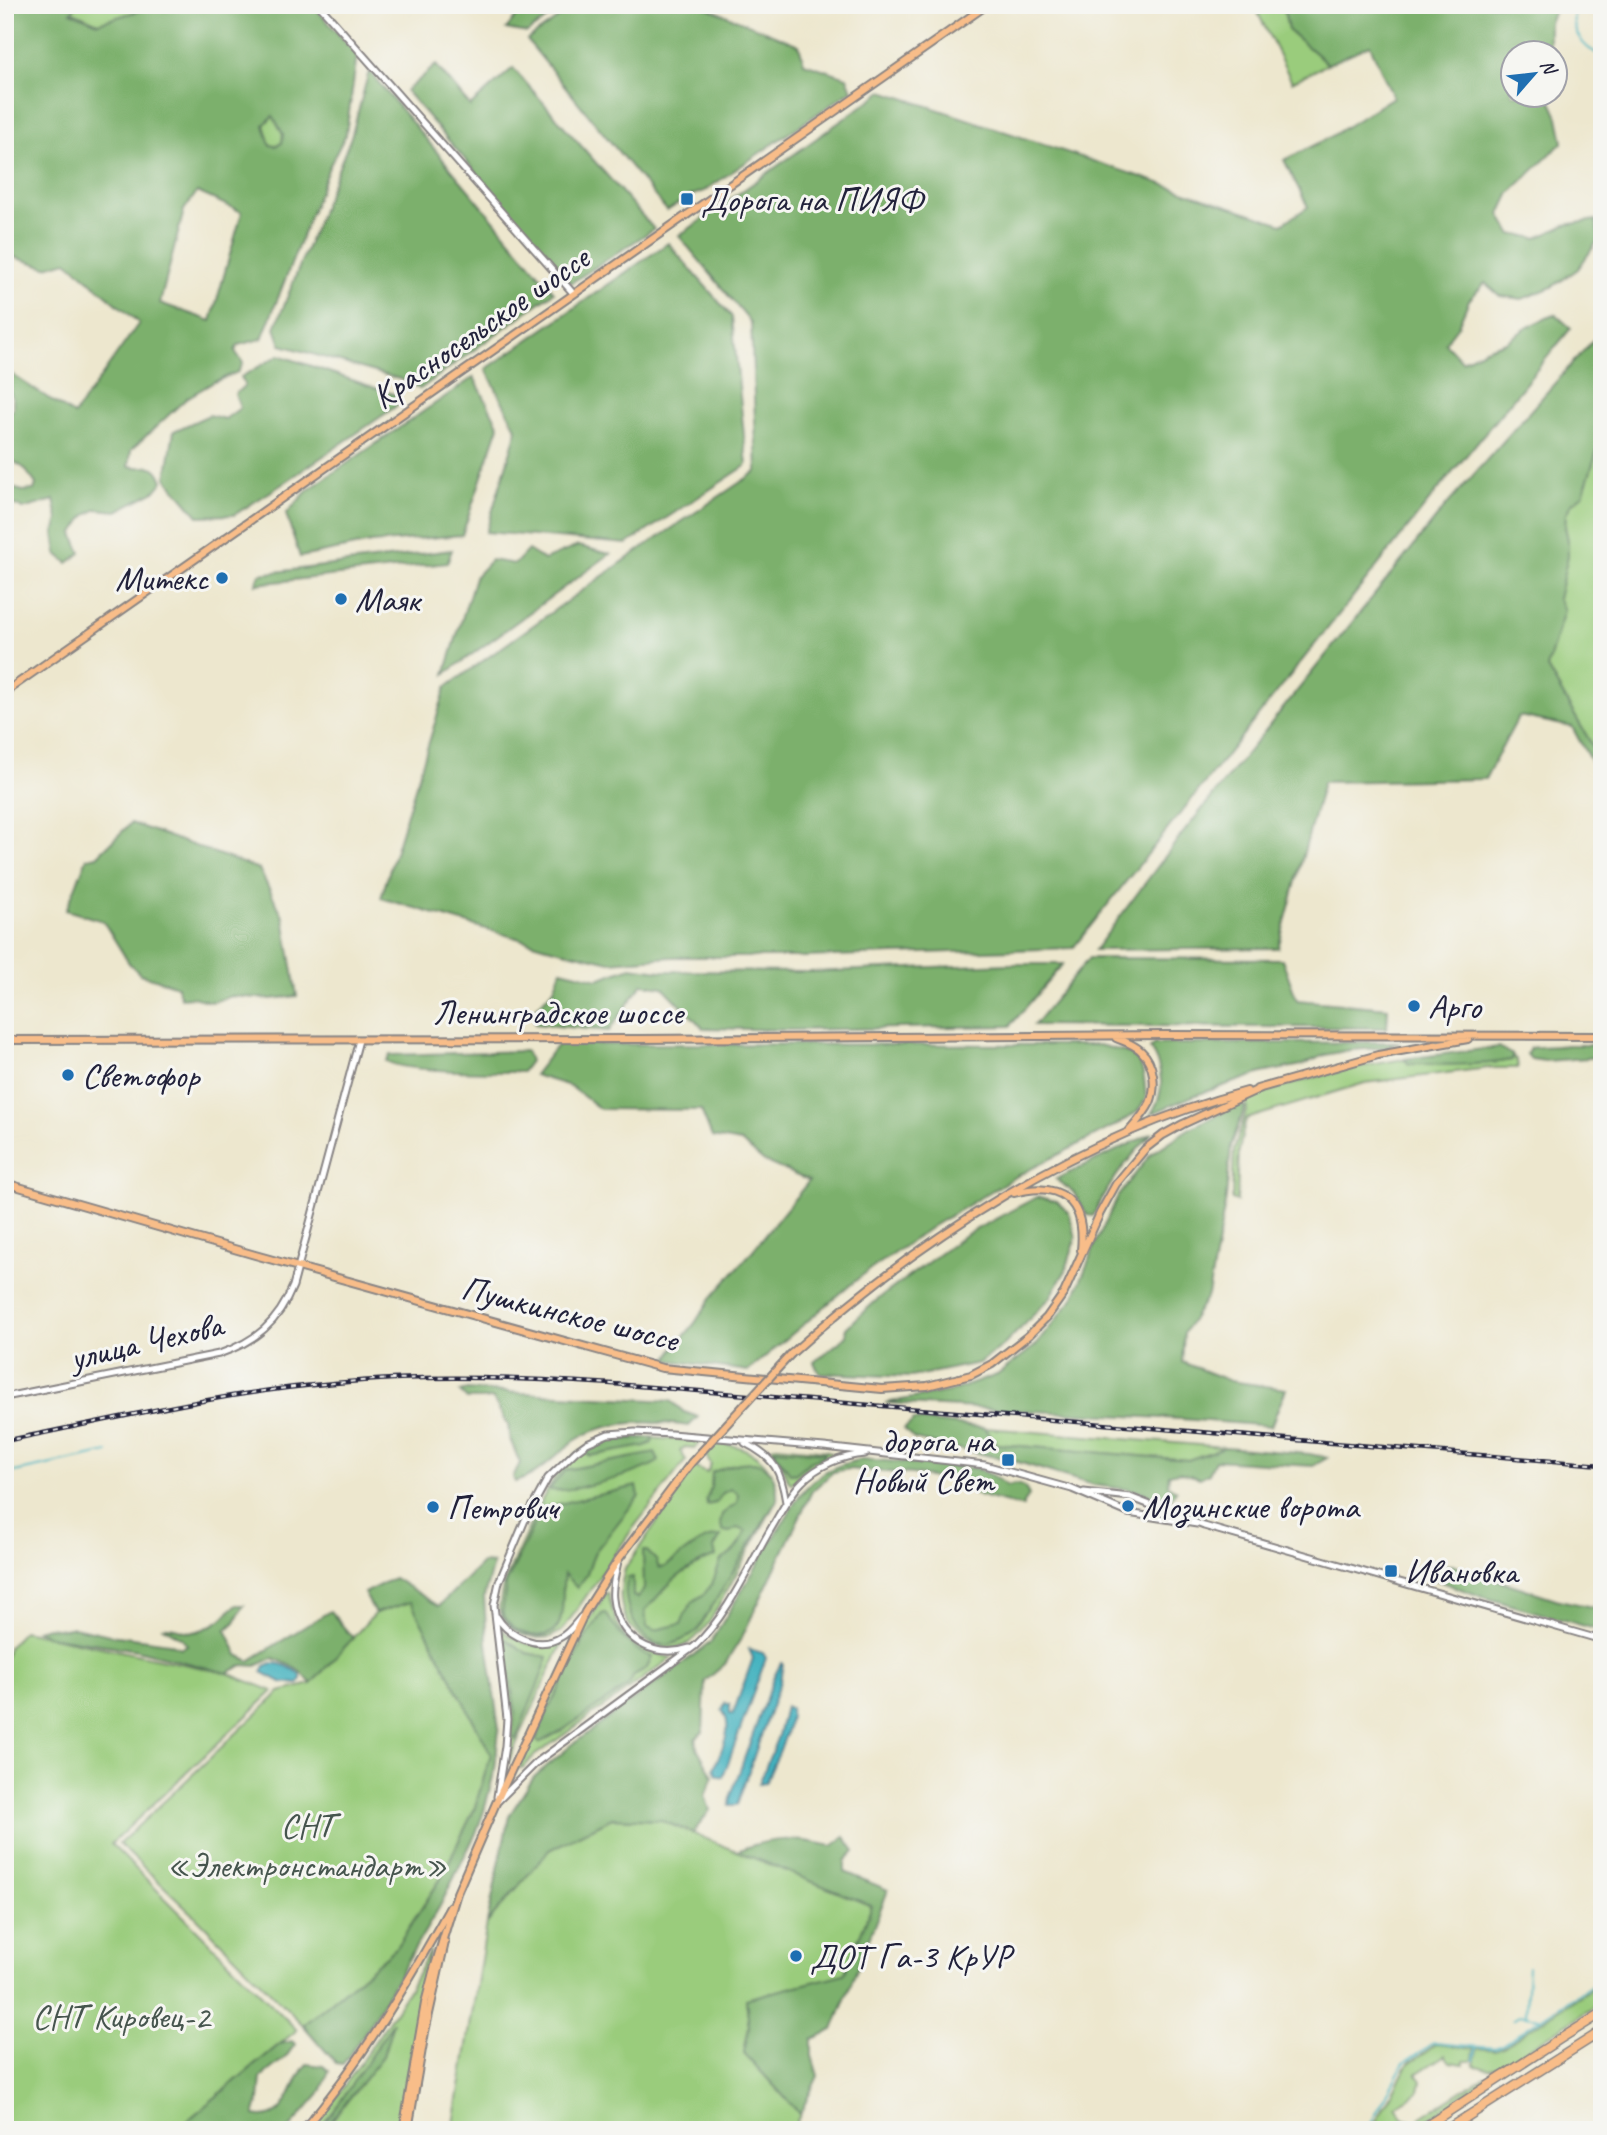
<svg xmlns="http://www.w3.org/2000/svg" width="1607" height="2135" viewBox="0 0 1607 2135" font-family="Caveat,sans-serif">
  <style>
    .green { fill: #9acc7c; stroke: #5e775c; stroke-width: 2 }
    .forest { fill: #7bb06c; stroke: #4e6954; stroke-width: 2; fill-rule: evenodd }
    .water { fill: #45b3c0; stroke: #346a7e; stroke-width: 2 }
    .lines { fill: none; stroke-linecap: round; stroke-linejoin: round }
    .stream { stroke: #45b3c0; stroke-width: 2 }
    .minor-casing { stroke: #888484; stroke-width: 9 }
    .major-casing { stroke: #888484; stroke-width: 10 }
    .highway-casing { stroke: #888484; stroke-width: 11 }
    .minor { stroke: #fff; stroke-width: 5 }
    .major { stroke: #f8bd89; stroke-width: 6 }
    .highway { stroke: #f8bd89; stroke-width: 8 }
    .rail-casing { stroke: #22223b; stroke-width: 4.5 }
    .rail { stroke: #f6f6f2; stroke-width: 2; stroke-dasharray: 5; stroke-linecap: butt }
    .major-bridge-casing { stroke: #888484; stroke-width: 10; stroke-linecap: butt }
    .major-bridge { stroke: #f8bd89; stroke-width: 6 }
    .poi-dot { fill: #1f6fb2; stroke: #f6f6f2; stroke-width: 2.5 }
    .labels { text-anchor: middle; stroke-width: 6; stroke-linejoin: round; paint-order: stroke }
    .poi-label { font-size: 35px; fill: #22223b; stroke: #f6f6f2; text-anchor: start }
    .street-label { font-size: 35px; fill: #22223b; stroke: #f6f6f2 }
    .park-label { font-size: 35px; fill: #46554e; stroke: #f6f6f2 }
  </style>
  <rect width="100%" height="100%" fill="#f6f6f2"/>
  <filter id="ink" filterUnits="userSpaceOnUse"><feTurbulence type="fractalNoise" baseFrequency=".0143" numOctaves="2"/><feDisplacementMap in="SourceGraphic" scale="14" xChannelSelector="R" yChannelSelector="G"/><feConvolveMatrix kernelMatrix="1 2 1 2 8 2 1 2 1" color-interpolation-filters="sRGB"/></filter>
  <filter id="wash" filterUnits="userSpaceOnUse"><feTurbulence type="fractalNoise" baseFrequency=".00686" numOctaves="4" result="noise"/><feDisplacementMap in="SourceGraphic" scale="28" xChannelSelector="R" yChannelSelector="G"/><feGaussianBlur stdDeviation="1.57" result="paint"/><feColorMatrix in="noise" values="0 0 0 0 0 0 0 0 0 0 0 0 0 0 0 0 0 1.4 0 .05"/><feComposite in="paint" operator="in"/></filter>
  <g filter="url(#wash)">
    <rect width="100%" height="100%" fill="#ede7ce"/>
    <path class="green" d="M 77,5 L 158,5 L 98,23 L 71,11 Z
      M 1254,5 L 1283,5 L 1288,30 L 1328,64 L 1292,82 Z
      M 273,115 L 283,134 L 282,143 L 275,146 L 270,145 L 264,125 Z
      M 1602,435 L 1602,762 L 1547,668 L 1564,610 L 1558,599 L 1568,540 L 1565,527 L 1566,514 L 1571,504 L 1583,495 Z
      M 1512,1055 L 1517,1061 L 1518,1068 L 1488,1068 L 1365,1083 L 1246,1119 L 1239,1150 L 1237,1201 L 1232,1199 L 1234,1150 L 1247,1108 L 1246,1100 C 1297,1079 1351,1068 1404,1059 L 1409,1064 L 1492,1063 L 1512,1060 Z
      M 985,1428 L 1225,1447 L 1188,1460 L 996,1444 Z
      M 631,1437 L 701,1441 L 695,1448 L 685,1447 L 680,1451 L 686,1460 L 631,1531 L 562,1631 L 550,1637 L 538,1638 L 522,1635 L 511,1628 L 501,1616 L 499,1609 L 503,1585 L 539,1505 L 556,1475 L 575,1454 L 601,1440 Z
      M 717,1444 C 750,1444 778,1465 777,1500 L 710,1621 C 703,1630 697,1638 687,1644 C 659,1659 627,1634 622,1606 C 619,1594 622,1581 625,1569 L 694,1467 L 707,1473 L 711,1464 L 706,1456 Z
      M 776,1446 L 828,1451 L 832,1454 L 803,1472 L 792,1483 L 789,1482 L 779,1460 L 772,1451 L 773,1447 Z
      M 606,1593 L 608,1593 C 618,1637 627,1647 672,1658 L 534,1756 L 524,1767 L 519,1768 L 540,1717 L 585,1627 Z
      M 411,1601 L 491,1754 L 474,1810 L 440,1880 L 395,1949 L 303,2025 L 195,1916 L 119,1844 L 280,1692 L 311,1684 L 375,1613 Z
      M 501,1629 C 520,1645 539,1650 563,1641 L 505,1769 C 513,1722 506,1676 501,1629 Z
      M 23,1631 L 227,1673 L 273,1691 L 111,1844 L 297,2030 L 176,2130 L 5,2130 L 5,1659 L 8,1647 Z
      M 612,1818 L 660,1820 L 872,1906 L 845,1974 L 746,1999 L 749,2027 L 744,2053 L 800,2114 L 793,2130 L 453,2130 L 487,1923 L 549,1850 Z
      M 430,1950 L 397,2130 L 324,2130 L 383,2056 L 392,2025 L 334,2111 L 318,2130 L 311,2130 C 331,2106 348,2081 365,2056 C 389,2021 412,1987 430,1950 Z
      M 1602,1981 L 1602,2002 L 1502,2065 L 1490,2068 L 1474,2066 L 1477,2048 L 1495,2050 L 1503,2047 Z
      M 1437,2044 L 1474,2048 L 1473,2060 L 1464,2060 L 1464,2064 L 1450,2062 L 1445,2055 L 1416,2074 L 1421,2081 L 1419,2092 L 1396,2106 L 1404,2119 L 1411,2121 L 1405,2129 L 1371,2130 L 1409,2063 Z
      M 1492,2075 L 1414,2129 L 1412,2128 L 1420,2118 L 1485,2076 Z"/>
    <path class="forest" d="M 5,5 L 77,5 L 71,12 L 98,23 L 158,5 L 313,5 L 357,55 L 346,134 L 329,167 L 262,339 L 238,345 L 235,351 L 243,363 L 238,372 L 214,382 L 187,398 L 131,450 L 129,466 C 146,471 155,458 163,481 L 155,491 L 117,511 L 97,509 L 85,516 L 73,534 L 81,553 L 68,563 L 57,554 L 54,533 L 58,519 L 54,500 L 23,509 L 5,500 L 5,486 L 23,491 L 34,490 L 36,484 L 24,468 L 5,456 L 5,415 L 13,410 L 13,399 L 8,388 L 5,392 L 5,370 L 74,415 L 139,323 L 67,261 L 46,267 L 14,257 L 5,273 ZM 273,116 L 283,134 L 282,143 L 275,146 L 270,145 L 264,125 ZM 197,192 L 242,212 L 211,321 L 160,303 L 184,210 Z
      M 521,5 L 567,5 L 527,33 L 506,29 L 517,16 Z
      M 577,5 L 701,5 L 799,45 L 804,63 L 847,77 L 852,90 L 704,191 L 690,196 L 667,211 L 527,40 Z
      M 1283,5 L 1557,5 L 1549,22 L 1549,52 L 1512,52 L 1512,94 L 1548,95 L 1558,117 L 1563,142 L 1510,193 L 1500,214 L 1511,234 L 1537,238 L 1565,225 L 1596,220 L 1599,239 L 1578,269 L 1552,287 L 1522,299 L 1500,296 L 1485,283 L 1469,300 L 1458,326 L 1445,343 L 1462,361 L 1485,349 L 1506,342 L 1528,327 L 1555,314 L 1571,328 L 1438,490 L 1073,948 L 802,957 L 672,957 L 610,962 L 547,947 L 381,898 L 446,687 L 638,551 L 757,471 L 751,323 L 679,236 L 883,91 L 1282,224 L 1308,207 L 1284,160 L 1327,139 L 1393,97 L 1370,45 L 1328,64 L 1288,30 Z
      M 436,65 L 470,106 L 513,68 L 654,229 L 571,283 L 406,91 Z
      M 369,71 L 554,292 L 420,389 L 406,381 L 281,345 L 275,328 L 352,134 Z
      M 668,243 L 732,317 L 747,465 L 627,544 L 486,532 L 517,430 L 486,369 Z
      M 1602,330 L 1602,435 L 1583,495 L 1571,504 L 1566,514 L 1565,527 L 1568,540 L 1568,556 L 1558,599 L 1564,610 L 1547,668 L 1602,762 L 1602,782 L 1572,727 L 1519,716 L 1485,779 L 1323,782 L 1278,948 L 1095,950 L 1182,834 L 1445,507 Z
      M 279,355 L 396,395 L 398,405 L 281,485 L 234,515 L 198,516 L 166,478 L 174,431 L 209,415 L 225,419 L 240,408 L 235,394 L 245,385 L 241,377 Z
      M 474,377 L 499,426 L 462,535 L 371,543 L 300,557 L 286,514 L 308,490 Z
      M 578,546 L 610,554 L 445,674 L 475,577 L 491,560 L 515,564 L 528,550 L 544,560 Z
      M 452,550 L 447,563 L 256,584 L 260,574 Z
      M 131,823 L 259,869 L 284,918 L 297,996 L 270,999 L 232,996 L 212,1002 L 192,997 L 181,998 L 177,986 L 140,974 L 129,963 L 103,921 L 66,910 L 87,858 L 97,856 Z
      M 1089,958 L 1282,959 L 1297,1000 L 1388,1008 L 1387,1028 L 1034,1025 Z
      M 1008,964 L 1063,964 L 1010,1026 L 790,1030 L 703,1028 L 663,987 L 642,984 L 609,1031 L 535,1024 L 533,1011 L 554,989 L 561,970 L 598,979 L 631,967 L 661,971 L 809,972 Z
      M 1400,1042 L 1389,1047 L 1350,1050 L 1325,1055 L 1302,1065 L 1262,1073 L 1193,1096 L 1151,1114 C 1165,1093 1164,1070 1150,1049 L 1154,1044 Z
      M 558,1044 L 1099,1045 C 1140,1055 1143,1055 1146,1099 L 1137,1112 L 1120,1123 L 1013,1178 L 933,1226 L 860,1277 L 748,1371 L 667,1360 L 673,1350 L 695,1323 L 711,1298 L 749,1255 L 809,1181 L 763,1161 L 741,1142 L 712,1137 L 701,1110 L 600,1109 L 570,1086 L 534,1075 Z
      M 1567,1045 L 1602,1045 L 1602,1057 L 1545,1061 L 1531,1059 L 1527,1054 L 1530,1048 C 1542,1046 1555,1047 1567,1045 Z
      M 1499,1047 L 1512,1055 L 1512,1060 C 1479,1066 1443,1065 1409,1064 L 1404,1059 Z
      M 526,1051 L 530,1061 L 522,1072 C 495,1072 406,1073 386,1061 L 390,1055 Z
      M 1240,1104 L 1245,1107 L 1231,1146 L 1226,1198 L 1208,1295 L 1184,1333 L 1182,1362 L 1230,1381 L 1286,1389 L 1271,1426 L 1181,1419 L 885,1403 L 952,1391 L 997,1375 L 1035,1346 L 1074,1297 L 1097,1240 L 1118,1196 L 1151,1154 L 1190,1128 Z
      M 1153,1133 C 1128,1158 1108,1184 1093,1216 L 1087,1215 L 1074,1193 L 1056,1179 Z
      M 1037,1197 L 1057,1201 L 1069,1213 L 1076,1237 L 1066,1270 L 1050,1298 L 1004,1345 L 979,1363 L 911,1377 L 819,1373 L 814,1362 L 847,1336 L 846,1328 L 878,1299 L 965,1235 Z
      M 467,1390 L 671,1401 L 684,1412 L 698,1417 L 689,1426 C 650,1420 601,1419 569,1445 C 551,1459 537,1476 515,1482 L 513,1477 L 520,1463 L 510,1439 L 508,1425 L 493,1399 L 467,1399 L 460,1392 Z
      M 914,1420 L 985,1428 L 997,1444 L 1188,1460 L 1225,1447 L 1310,1454 L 1327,1458 L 1313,1466 L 1215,1460 L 1209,1473 L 1200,1478 L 1179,1472 L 1169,1474 L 1168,1485 L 1176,1490 L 1168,1505 L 1140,1491 L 1093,1485 L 1018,1462 L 914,1439 L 904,1429 Z
      M 653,1437 L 652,1443 L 645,1446 L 590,1456 L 585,1452 L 607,1441 Z
      M 776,1449 L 825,1453 L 823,1457 L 811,1461 L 795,1474 L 790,1473 L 774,1451 Z
      M 655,1453 L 659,1461 C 643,1473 570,1493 549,1490 L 565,1470 Z
      M 862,1459 L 975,1468 L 994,1476 L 1007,1486 C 1018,1482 1024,1484 1029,1495 L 1023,1503 L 1023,1507 L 973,1494 L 965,1482 L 953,1478 L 935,1478 L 913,1474 L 849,1469 L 833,1472 L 812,1491 L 742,1637 L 725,1664 L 705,1681 L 703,1732 L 695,1738 L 697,1748 L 713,1776 L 705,1796 L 710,1810 L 693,1833 L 660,1820 L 612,1818 L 549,1850 L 487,1923 L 509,1816 L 534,1777 L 573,1744 L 710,1643 L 799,1496 C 820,1471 830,1467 862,1459 Z
      M 754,1462 C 772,1466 778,1483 777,1500 L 697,1631 C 687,1637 678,1644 667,1645 C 638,1647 619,1601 628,1578 L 633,1577 L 633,1596 L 638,1598 L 644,1589 L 643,1551 L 647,1551 L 656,1560 L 659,1568 L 664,1567 C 683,1556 697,1537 721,1536 L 714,1548 L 716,1556 C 681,1569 668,1584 645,1611 L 647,1627 L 655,1630 L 681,1624 L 685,1614 L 691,1603 L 704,1594 L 712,1584 L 721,1560 C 734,1554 740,1543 746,1531 L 737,1528 L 730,1532 L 723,1531 L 720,1523 L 722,1514 L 737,1503 L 738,1494 L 731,1489 L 723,1493 L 716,1503 L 707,1505 L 706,1500 L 711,1487 L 712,1472 L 739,1463 Z
      M 637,1486 L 639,1496 L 595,1552 L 586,1576 L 577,1588 L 564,1574 C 560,1598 572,1642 531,1635 C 516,1632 510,1626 502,1613 L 506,1584 L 541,1508 Z
      M 482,1563 L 493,1564 L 484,1597 L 487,1643 L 499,1729 L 495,1769 L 484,1811 L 476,1833 L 440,1906 L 367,2029 L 343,2064 L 336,2063 L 303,2025 L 395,1949 L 440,1880 L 474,1810 L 491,1754 L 411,1602 L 375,1613 L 364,1593 L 394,1578 L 439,1606 Z
      M 1444,1565 L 1452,1565 L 1559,1600 L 1602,1609 L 1602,1631 L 1480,1596 L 1433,1579 C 1432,1570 1436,1567 1444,1565 Z
      M 237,1605 L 244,1605 L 235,1622 L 226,1630 L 238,1655 L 249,1661 L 330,1611 L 353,1638 L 311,1684 C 301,1669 290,1665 273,1658 L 256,1666 L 243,1665 L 227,1673 L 137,1650 L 48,1636 L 36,1630 L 48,1627 L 64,1629 L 74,1627 L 110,1635 L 169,1643 L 181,1648 L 187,1645 L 182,1638 L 163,1627 C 173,1625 182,1632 192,1632 C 200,1632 218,1623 224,1617 C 229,1612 230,1609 237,1605 Z
      M 606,1613 C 618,1633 629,1648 652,1657 L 647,1668 L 634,1675 L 629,1685 L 563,1730 L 539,1743 L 536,1740 L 547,1712 L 585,1638 L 602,1614 Z
      M 506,1639 L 527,1653 L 548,1657 C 539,1686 526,1711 516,1739 L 512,1738 L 515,1709 L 504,1643 Z
      M 845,1837 L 855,1851 L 845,1861 L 845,1872 L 888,1890 L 833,2030 L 812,2039 L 812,2056 L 818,2076 L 800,2114 L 744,2053 L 749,2027 L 746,1999 L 844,1974 L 872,1906 L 737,1851 C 772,1836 795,1838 832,1846 Z
      M 393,2022 L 383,2056 L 324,2130 L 318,2130 L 334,2111 Z
      M 292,2041 L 295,2044 L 286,2057 L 261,2077 L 259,2100 L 254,2116 C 290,2124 290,2082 307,2064 L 323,2066 L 329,2071 L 321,2092 L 288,2130 L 176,2130 L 280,2044 Z"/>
    <path class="water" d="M 749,1649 L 763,1653 L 766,1658 L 723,1777 L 717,1775 L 714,1768 C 721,1750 735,1728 722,1710 L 725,1703 L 730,1705 L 730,1714 L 733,1714 L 753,1658 Z
      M 272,1663 C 283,1663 292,1668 301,1675 L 301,1681 L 298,1684 L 281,1682 L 262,1672 L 265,1666 Z
      M 781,1663 L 783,1664 L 780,1681 L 737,1805 L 729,1805 L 730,1798 L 773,1679 Z
      M 785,1707 L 790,1708 C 792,1727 776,1759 768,1777 L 765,1783 L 759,1784 L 778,1736 Z"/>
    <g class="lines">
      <path class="stream" d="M 1576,5 C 1568,26 1581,49 1602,55
        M 5,1474 L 108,1452
        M 1526,2016 L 1528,1966
        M 1513,2020 L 1520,2015 L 1539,2018
        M 1474,2060 L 1476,2047
        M 1367,2130 L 1404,2063 L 1434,2043 L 1494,2048 L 1502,2045 L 1602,1978"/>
    </g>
  </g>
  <g filter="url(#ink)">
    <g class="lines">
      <g class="minor-casing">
        <path id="minor" d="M 319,5 L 573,293
          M 5,1397 L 219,1354 C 256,1341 278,1323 293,1286 L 359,1040
          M 745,1443 C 775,1458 781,1471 786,1502
          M 1084,1492 L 1130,1497 L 1204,1526 L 1602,1640
          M 618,1561 C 616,1573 611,1587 613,1599 C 617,1638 653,1660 689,1648
          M 497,1617 C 509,1637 539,1651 561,1637 C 569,1633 575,1624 581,1617
          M 497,1797 L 505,1746 L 507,1719 L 494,1605 L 499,1582 L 525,1520 L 548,1478 L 576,1451 L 587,1443 L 608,1434 L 635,1432 L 671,1434 L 824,1447 L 985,1465 L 1072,1489 L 1128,1513 L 1197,1524
          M 498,1801 L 537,1762 L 695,1646 C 728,1615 749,1566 772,1527 C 781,1512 789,1495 802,1482 C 818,1465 842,1456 865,1454"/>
      </g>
      <g class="major-casing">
        <path id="major" d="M 5,692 L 987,5
          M 1116,1038 C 1125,1042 1134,1044 1141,1051 C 1154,1063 1157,1086 1150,1103 C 1145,1113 1137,1122 1130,1130
          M 5,1040 L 639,1039 L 1164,1035 L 1602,1036
          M 1257,1089 L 1378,1055 L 1468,1039
          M 5,1183 L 255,1255 L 662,1368 L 882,1389 L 927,1386 L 971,1375 L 992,1364 L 1029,1335 L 1047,1317 L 1064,1293 L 1100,1213 L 1116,1184 L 1145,1149 L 1163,1135 L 1183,1124 L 1261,1088
          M 1014,1193 C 1062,1180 1086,1202 1081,1250
          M 791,1354 C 918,1239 1079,1135 1247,1091
          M 303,2130 C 361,2062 407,1985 450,1907
          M 403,2130 L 425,2003 L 433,1972 L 457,1893 L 496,1803 L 585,1612 L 618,1560 L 691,1463
          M 408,2130 L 425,2032 L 445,1942"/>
      </g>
      <g class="highway-casing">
        <path id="highway" d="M 1420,2130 L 1560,2039 L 1602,2013
          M 1446,2130 L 1602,2031"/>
      </g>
      <use href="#minor" class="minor"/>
      <use href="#major" class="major"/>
      <use href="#highway" class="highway"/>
      <g class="rail-casing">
        <path id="rail" d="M 5,1441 C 114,1419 224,1392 335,1383 C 432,1374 529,1378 626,1385 L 1602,1465"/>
      </g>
      <use href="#rail" class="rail"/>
      <g class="major-bridge-casing">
        <path id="major-bridge" d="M 691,1463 L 791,1354"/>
      </g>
      <use href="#major-bridge" class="major-bridge"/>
    </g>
  </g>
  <g class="poi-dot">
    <rect x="680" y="192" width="14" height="14" rx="3.5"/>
    <circle cx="222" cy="578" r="7"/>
    <circle cx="341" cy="599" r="7"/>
    <circle cx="1414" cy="1006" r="7"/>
    <circle cx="68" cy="1075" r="7"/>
    <rect x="1001" y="1453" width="14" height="14" rx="3.5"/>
    <circle cx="1128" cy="1506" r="7"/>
    <circle cx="433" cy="1507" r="7"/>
    <rect x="1384" y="1564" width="14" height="14" rx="3.5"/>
    <circle cx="796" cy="1956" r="7"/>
  </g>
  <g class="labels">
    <g class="poi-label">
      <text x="701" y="211">Дорога на ПИЯФ</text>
      <text x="208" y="590" text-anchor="end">Митекс</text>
      <text x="355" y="611">Маяк</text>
      <text x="1428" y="1018">Арго</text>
      <text x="82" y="1087">Светофор</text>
      <text x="994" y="1452" text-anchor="end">дорога на<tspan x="994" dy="40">Новый Свет</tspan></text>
      <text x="1142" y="1518">Мозинские ворота</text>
      <text x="447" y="1519">Петрович</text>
      <text x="1405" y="1583">Ивановка</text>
      <text x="810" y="1968">ДОТ Га-3 КрУР</text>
    </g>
    <g class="street-label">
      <text transform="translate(480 327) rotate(-35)" y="12">Красносельское шоссе</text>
      <text x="558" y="1024">Ленинградское шоссе</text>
      <text transform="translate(570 1313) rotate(14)" y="12">Пушкинское шоссе</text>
      <text transform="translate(146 1341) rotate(-13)" y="12">улица Чехова</text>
    </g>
    <g class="park-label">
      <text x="307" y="1837">СНТ<tspan x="307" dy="40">«Электронстандарт»</tspan></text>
      <text x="121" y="2028">СНТ Кировец-2</text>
    </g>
  </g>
  <rect width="1607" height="2135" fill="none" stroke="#f6f6f2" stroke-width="28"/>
  <g transform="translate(1534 74) rotate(62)"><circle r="33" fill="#f6f6f2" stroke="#a1a1a9" stroke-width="2"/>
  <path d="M0-5L12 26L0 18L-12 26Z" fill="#1f6fb2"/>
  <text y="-10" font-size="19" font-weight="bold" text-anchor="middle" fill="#22223b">N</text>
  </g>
</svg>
